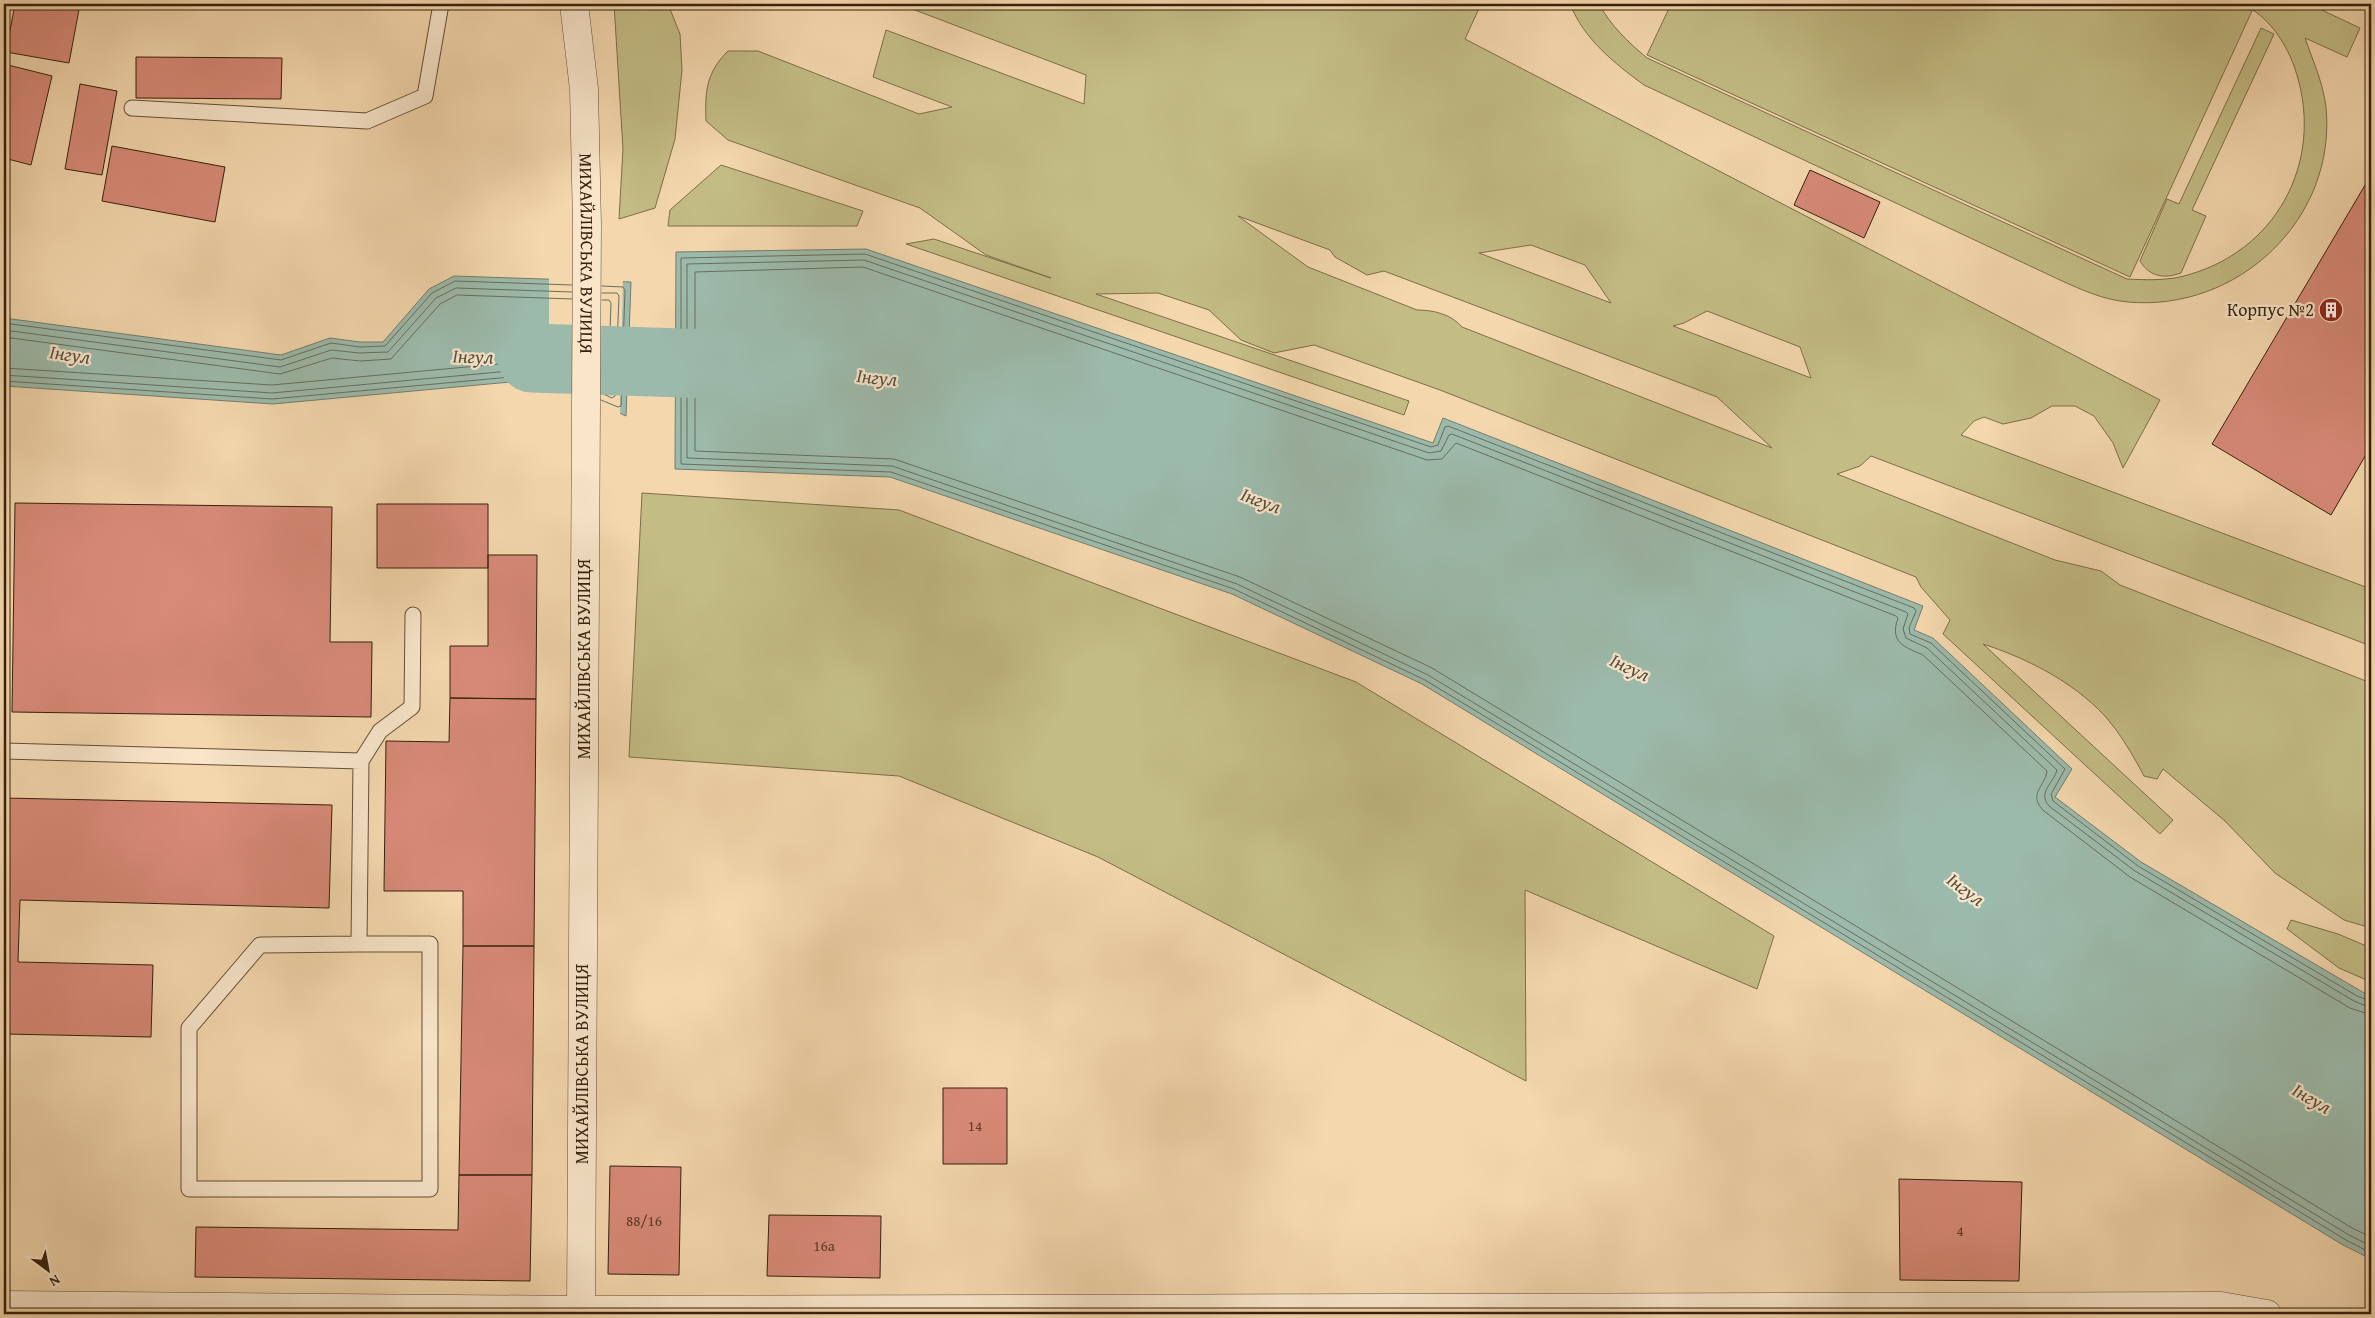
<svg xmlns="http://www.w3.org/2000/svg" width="2375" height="1318" viewBox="0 0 2375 1318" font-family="'Gentium Book Plus',serif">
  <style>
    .green { fill: #c3bc85; stroke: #7c6e49; fill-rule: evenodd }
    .water { fill: #9cbaab; stroke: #737d6c }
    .pier { fill: #f4d7ad }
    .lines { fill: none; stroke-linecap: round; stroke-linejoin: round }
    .shore { stroke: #686e5c; stroke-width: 1 }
    .river { stroke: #9cbaab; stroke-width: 69 }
    .building { fill: #d88a78; stroke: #35210d }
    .service-casing { stroke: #654e35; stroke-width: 17 }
    .minor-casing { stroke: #654e35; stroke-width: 29 }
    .tertiary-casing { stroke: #654e35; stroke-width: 29 }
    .service { stroke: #f8e5ca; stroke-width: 15 }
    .minor { stroke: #f8e5ca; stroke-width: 28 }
    .tertiary { stroke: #f8e5ca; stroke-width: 28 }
    .labels { text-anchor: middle; stroke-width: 4.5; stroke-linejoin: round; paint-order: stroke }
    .number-label { font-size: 15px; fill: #5e3b28 }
    .street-label { font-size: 18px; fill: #35210d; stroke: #f8e5ca }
    .poi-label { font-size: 18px; fill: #35210d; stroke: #f8e5ca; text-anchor: end }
    .water-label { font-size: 19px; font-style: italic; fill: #544f3c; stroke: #f8e5ca }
  </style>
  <rect width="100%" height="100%" fill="#f4d7ad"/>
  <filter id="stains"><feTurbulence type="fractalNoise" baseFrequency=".004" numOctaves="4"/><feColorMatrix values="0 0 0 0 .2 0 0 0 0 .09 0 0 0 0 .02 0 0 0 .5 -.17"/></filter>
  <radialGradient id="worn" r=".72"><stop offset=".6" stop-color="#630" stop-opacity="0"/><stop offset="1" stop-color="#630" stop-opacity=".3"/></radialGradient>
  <path class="green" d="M 614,4 L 668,4 L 680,34 L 682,70 L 675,139 L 655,208 L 619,219 L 623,149 Z
    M 899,4 L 1481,4 L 1465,39 L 2160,400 L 2123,468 L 2113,443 L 2094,416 L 2075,406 L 2052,406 L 2031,418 L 2003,424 L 1984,417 L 1974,421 L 1961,435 L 2371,589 L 2371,646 L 1871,456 L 1860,466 L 1837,474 L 2055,560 L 2101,571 L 2120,585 L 2371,683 L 2371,928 L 2344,920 L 2275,873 L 2225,821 L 2163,769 L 2157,779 L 2144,776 C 2133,755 2120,733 2104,715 C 2072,681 2026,658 1983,644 L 2173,820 L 2160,834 L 1943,634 L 1950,620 L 1921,587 L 1916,577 L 1440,390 L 1314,345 L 1274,353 L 1241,340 L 1209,310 L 1158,293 L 1096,294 L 1409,401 L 1404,415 L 906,244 L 934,239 L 1051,278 L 986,255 L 920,208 L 728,140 L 706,121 C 705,91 706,73 728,51 L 758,51 L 919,114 L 952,107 L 873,77 L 886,30 L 1084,104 L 1086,75 ZM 1238,216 L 1330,250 L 1335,257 L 1367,275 L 1384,271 L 1717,397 L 1772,448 L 1462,327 C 1451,314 1433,310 1417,310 L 1308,267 ZM 1531,245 L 1585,265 L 1611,303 L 1479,253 ZM 1707,311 L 1800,347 L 1811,378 L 1673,326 L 1684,323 Z
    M 1570,4 L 1599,4 C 1611,26 1628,42 1647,58 L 2127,279 C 2148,280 2170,281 2191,274 C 2281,247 2326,155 2294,66 C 2285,41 2267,15 2242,4 L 2309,4 L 2360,28 L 2347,57 L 2305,38 C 2313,61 2323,83 2326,107 C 2337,219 2238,312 2128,302 C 2104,300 2082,290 2060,280 L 1644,85 C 1614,63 1584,39 1570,4 Z
    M 1671,4 L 2236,4 L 2252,11 L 2130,277 L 1647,55 Z
    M 2261,28 L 2274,34 L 2192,210 L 2206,216 L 2181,273 C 2164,279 2150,277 2140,261 L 2167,199 L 2179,204 Z
    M 721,165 L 863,211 L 857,226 L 668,226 L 670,210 Z
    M 642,493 L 899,510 L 1356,682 L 1774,936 L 1757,989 L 1525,890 L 1526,1081 L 1098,857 L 899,776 L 629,757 Z
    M 2291,920 L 2338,934 L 2371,948 L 2371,982 L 2339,968 L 2287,929 Z"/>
  <path class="water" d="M 866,249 L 1433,443 L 1443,418 L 1923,606 L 1914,630 L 1933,638 L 2072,769 L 2055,797 L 2141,862 L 2371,997 L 2371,1259 L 2343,1245 L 1422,684 L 1232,594 L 890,477 L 675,469 L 676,252 Z
    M 454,276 L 631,282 L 626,416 L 543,379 L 273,404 L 4,386 L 4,318 L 281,355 L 330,338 L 360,342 L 383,342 L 429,289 Z"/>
  <path class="pier" d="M 549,277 L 623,280 L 620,417 L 549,384 Z"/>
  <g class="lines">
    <path class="shore" d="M 4,323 L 281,360 L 331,343 L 360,347 L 385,346 L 432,293 L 455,281 L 572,285
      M 4,330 L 280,367 L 331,350 L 359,353 L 388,352 L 436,298 L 456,288 L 572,292
      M 4,337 L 280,374 L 332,358 L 360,361 L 391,359 L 440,304 L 457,295 L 572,299
      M 4,368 L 272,385 L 542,360 L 571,371
      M 4,375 L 272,393 L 542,368 L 571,379
      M 4,381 L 272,399 L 543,374 L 571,386
      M 601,385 L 606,386 L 608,384 L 611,303 L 609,300 L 602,300
      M 601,393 L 612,398 L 615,396 L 619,296 L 617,293 L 602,293
      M 601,400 L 618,407 L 621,406 L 625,290 L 623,287 L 602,286
      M 2371,1001 L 2357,996 L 2138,866 L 2053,801 L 2051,794 L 2065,769 L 1931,643 L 1910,634 L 1909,628 L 1916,611 L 1914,608 L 1448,426 L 1445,427 L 1438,445 L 1431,447 L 865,254 L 681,258 L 681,464 L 891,472 L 1234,589 L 1425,680 L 2346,1240 L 2371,1253
      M 2371,1008 L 2354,1001 L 2135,871 L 2049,806 C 2037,792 2054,783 2057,770 L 1927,648 L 1906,638 L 1903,629 L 1908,614 L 1906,612 L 1452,434 L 1449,435 L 1441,451 L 1429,453 L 864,260 L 687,264 L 687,458 L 892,466 L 1237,584 L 1428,675 L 2349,1235 L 2371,1246
      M 2371,1015 L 2350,1008 L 2130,877 L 2044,811 C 2027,794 2045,787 2047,771 L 1923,655 C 1905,647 1889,643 1898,618 L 1896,616 L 1456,443 L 1442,459 L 1427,460 L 863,267 L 695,272 L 695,451 L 894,459 L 1240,577 L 1432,668 L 2352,1228 L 2371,1237"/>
    <path class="river" d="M 532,358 L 769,366"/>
  </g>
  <path class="building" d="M 15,4 L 80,4 L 69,63 L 6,52 Z
    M 136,57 L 282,58 L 281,99 L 136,98 Z
    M 4,64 L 52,76 L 31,165 L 4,158 Z
    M 80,84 L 117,91 L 102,175 L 65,169 Z
    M 112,146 L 225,167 L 215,222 L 102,201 Z
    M 1810,170 L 1880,202 L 1864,238 L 1794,205 Z
    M 2371,175 L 2371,446 L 2331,515 L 2212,444 Z
    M 15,503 L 332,507 L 330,642 L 372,642 L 371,717 L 12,712 Z
    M 377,504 L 488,504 L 488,568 L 377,568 Z
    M 488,555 L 537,555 L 536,699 L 450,698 L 450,646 L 488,646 Z
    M 450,698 L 536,699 L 534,946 L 463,946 L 463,891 L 384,891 L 386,741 L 449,742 Z
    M 4,798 L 332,805 L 329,908 L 20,900 L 18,962 L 153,965 L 151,1037 L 4,1034 Z
    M 463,946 L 534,946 L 532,1175 L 459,1175 Z
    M 943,1088 L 1007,1088 L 1007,1164 L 943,1164 Z
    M 610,1166 L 681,1167 L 679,1275 L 608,1274 Z
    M 459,1175 L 532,1175 L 530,1281 L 195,1277 L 196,1227 L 458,1230 Z
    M 1899,1179 L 2022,1182 L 2019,1281 L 1900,1280 Z
    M 769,1215 L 881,1216 L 880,1278 L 767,1276 Z"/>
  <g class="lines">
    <g class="service-casing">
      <path id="service" d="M 132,108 L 367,121 L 425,96 L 441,4
        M 4,751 L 361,761 L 359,944
        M 361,761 L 380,731 L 412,707 L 413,615
        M 359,944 L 430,944 L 430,1189 L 189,1189 L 189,1028 L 260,945 Z"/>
    </g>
    <g class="minor-casing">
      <path id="minor" d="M 581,1310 L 2221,1306 L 2267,1314"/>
    </g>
    <g class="tertiary-casing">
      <g id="tertiary">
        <path id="s1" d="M 574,4 L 584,89 L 587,225 L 581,1314"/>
        <path d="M 4,1305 L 581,1310"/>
      </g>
    </g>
    <use href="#service" class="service"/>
    <use href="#minor" class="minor"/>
    <use href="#tertiary" class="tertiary"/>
  </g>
  <defs>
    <g id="building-disc" transform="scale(1.25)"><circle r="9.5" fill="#8f2418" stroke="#f8e5ca"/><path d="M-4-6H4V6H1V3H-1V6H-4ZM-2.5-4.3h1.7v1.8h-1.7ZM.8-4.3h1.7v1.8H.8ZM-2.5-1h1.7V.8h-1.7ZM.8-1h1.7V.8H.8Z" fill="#fff"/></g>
  </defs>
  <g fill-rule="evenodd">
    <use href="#building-disc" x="2331" y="310"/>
  </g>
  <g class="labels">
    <g class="number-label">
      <text x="975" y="1131">14</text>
      <text x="644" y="1226">88/16</text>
      <text x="1960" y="1236">4</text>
      <text x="824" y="1251">16а</text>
    </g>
    <g class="street-label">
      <text dy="6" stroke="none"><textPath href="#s1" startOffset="250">МИХАЙЛІВСЬКА ВУЛИЦЯ</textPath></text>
      <text transform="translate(584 659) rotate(-90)" y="6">МИХАЙЛІВСЬКА ВУЛИЦЯ</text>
      <text transform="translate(582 1064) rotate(-90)" y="6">МИХАЙЛІВСЬКА ВУЛИЦЯ</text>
    </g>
    <g class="poi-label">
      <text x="2314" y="316">Корпус №2</text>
    </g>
    <g class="water-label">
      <text transform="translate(70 354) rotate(8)" y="7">Інгул</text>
      <text transform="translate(473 356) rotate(2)" y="7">Інгул</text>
      <text transform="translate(877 377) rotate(6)" y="7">Інгул</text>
      <text transform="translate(1261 500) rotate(21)" y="7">Інгул</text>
      <text transform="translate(1630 667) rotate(25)" y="7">Інгул</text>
      <text transform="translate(1966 889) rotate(37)" y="7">Інгул</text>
      <text transform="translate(2312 1098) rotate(30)" y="7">Інгул</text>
    </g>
  </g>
  <rect width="2375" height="1318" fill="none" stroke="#f4d7ad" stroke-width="20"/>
  <rect x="5" y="5" width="2365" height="1308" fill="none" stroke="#35210d" stroke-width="2.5"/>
  <rect x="10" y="10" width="2355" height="1298" fill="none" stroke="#35210d"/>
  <g transform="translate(48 1270) rotate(148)" stroke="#f8e5ca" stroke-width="4" paint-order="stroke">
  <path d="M0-4L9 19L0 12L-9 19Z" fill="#35210d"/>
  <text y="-8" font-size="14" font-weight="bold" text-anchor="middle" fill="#35210d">N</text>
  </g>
  <rect width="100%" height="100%" filter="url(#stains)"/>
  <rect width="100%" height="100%" fill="url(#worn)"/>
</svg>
